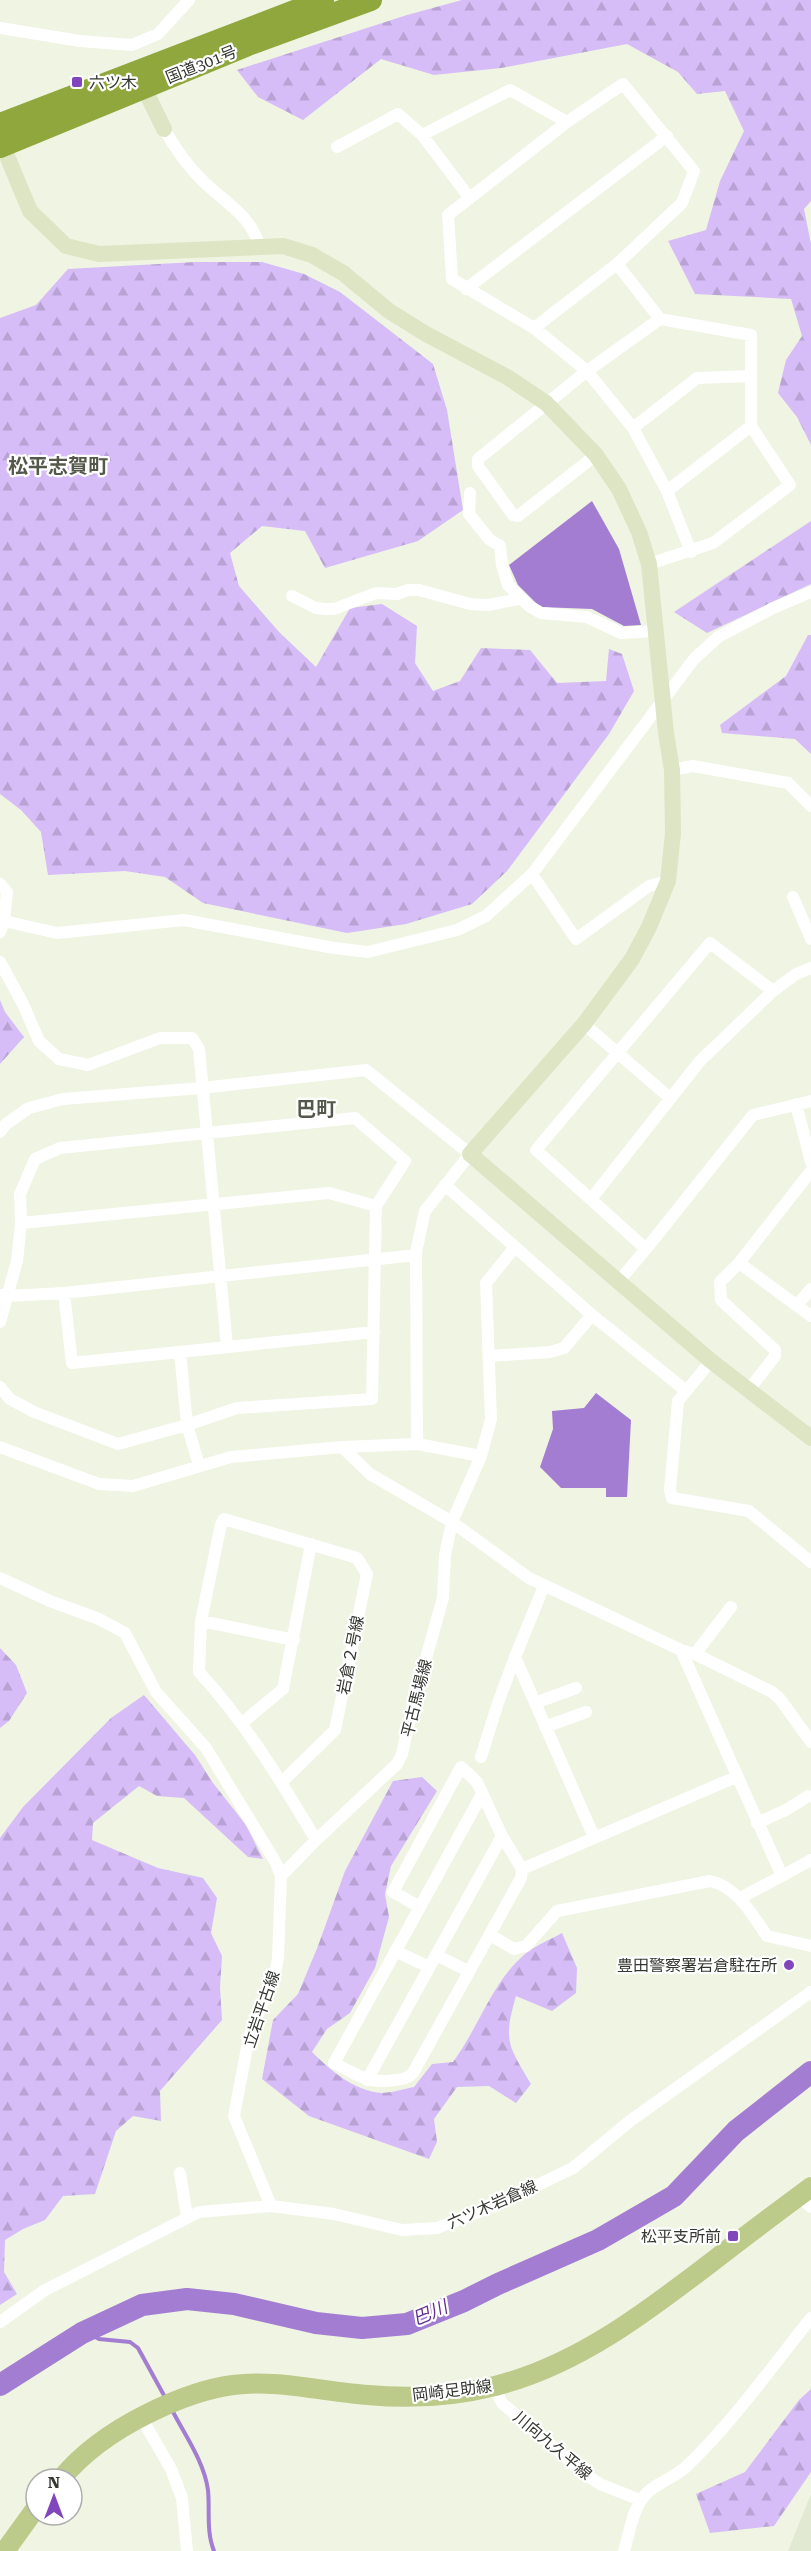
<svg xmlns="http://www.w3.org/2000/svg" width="811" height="2551" viewBox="0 0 811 2551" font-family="'Roboto Serif','Noto Sans JP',serif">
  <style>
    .built { fill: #e2e9d2 }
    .forest { fill: url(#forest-firs) }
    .water { fill: #a37dd2 }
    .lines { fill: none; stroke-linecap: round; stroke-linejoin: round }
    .stream { stroke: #a37dd2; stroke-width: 4 }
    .river { stroke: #a37dd2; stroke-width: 22 }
    .street { stroke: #fff; stroke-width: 12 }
    .secondary { stroke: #dde5c4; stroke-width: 16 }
    .primary { stroke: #bcca8a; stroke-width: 20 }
    .highway { stroke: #8fa73c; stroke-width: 22 }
    .poi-dot { fill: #8146bc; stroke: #fff; stroke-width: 2 }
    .labels { text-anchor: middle; stroke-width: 4.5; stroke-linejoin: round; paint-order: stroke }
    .street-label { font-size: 16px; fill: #353731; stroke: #fff }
    .poi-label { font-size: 16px; fill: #353731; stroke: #fff; text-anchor: end }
    .water-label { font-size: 18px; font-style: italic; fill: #632f94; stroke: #fff }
    .quarter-label { font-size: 20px; font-weight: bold; fill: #54584a; stroke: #fff }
  </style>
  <defs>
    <pattern id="forest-firs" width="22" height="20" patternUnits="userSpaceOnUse" patternTransform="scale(1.5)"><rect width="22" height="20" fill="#d6bdf7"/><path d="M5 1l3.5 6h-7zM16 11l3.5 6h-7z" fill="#b8a3d4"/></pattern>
  </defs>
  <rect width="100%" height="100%" fill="#eff4e3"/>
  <path class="built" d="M 811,2494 L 811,2551 L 788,2551 Z"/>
  <path class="forest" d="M 462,0 L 811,0 L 811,201 L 804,209 L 811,244 L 811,445 L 797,417 L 778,393 L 786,360 L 802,336 L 791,299 L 695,294 L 668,241 L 706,230 L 720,181 L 744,131 L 725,91 L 697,94 L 678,72 L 627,44 L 501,68 L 434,75 L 381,59 L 303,120 L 258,97 L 237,70 L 407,15 Z
    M 195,262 L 262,262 L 304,274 L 340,292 L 433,364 L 447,410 L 463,510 L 418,541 L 325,568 L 305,531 L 262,526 L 230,553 L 239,586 L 279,632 L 316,667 L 350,608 L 382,604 L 417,626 L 415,663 L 433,691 L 460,681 L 481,648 L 530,650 L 557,683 L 606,681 L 609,649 L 622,654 L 634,691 L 609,734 L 507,871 L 472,904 L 406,924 L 347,933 L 203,903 L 165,877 L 125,871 L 48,875 L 41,832 L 21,810 L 0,794 L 0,318 L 36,305 L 68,269 Z
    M 811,521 L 811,584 L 707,633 L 674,612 Z
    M 808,635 L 811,635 L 811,754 L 795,739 L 722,733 L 720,725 L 786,676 Z
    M 0,1000 L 5,1012 L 24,1037 L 0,1064 Z
    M 0,1648 L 16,1665 L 27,1693 L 9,1721 L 0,1728 Z
    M 144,1695 L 195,1755 L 213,1783 L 246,1825 L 263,1859 L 248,1857 L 184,1798 L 157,1796 L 139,1786 L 93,1823 L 92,1840 L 158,1868 L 203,1878 L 217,1898 L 211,1933 L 222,1956 L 220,1987 L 222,2020 L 160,2091 L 161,2121 L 133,2116 L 116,2131 L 95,2194 L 63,2196 L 45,2220 L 23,2229 L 5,2240 L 4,2272 L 17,2294 L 0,2305 L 0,1838 L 23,1807 L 111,1718 Z
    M 422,1777 L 437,1791 L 391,1866 L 385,1894 L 389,1917 L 375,1968 L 350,2013 L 327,2029 L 312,2052 C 331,2071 353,2090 381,2093 C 391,2093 404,2089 414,2087 L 432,2064 L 453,2062 C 479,2027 492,1982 525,1954 C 536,1945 550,1940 562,1933 L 577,1968 L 576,1993 L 552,2011 L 516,1996 C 503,2041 508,2045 531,2084 L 516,2103 L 489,2086 L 457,2087 L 434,2119 L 437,2142 L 429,2159 L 309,2116 L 262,2079 L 273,2020 L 298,1994 L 318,1946 L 345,1871 L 393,1781 Z
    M 811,2389 L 811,2472 L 774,2526 L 710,2533 L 696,2494 L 745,2472 L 799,2400 Z"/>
  <path class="water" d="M 592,501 L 619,549 L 641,625 L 624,626 L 592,609 L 540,607 L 518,585 L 509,565 Z
    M 596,1393 L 631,1420 L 627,1497 L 606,1497 L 606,1488 L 561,1488 L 540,1467 L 553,1429 L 552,1411 L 584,1408 Z"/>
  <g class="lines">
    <path class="stream" d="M 80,2329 L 99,2339 L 130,2342 L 138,2348 L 166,2399
      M 171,2408 C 184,2434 204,2461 208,2490 C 210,2511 206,2531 214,2551"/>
    <path class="river" d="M 0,2385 L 82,2333 L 142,2305 L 187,2299 L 234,2304 L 316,2323 L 362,2328 L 407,2324 L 464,2301 L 498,2284 L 598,2240 L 674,2196 L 736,2131 L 811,2072"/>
    <path class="street" d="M 0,28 L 80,41 L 132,45 L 158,34 L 189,0
      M 164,129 C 175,148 187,166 203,181 C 224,202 252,216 259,246
      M 337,147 L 398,114 L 422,135
      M 469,197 L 422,135 L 510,90 L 567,122
      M 617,264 L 660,319 L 751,335 L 751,426 L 790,485 L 713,543 L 649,564
      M 466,289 L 667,136
      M 534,328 L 617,264 L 682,203 L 694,171 L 623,84 L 567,122 L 448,215 L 452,279 L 534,328 L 587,371 L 633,428 L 667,491 L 691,552
      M 633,428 L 697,378 L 751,376
      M 596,455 L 518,516 L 513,515 L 478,466 L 478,459 L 587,371 L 660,319
      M 667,491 L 751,426
      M 470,493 L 469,514 L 489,539 L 500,546 L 502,565 L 508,585 L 529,606 L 541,613 L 587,617 L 621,633 L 657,631
      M 292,596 L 316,608 L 325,609 L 334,609 L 376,593 L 397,594 L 408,590 L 419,590 L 470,604 L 488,605 L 519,599
      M 672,770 L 693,766 L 788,783 L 811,806
      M 532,874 L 576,939 L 649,886 L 668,881
      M 0,884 L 7,892 L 4,921 L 0,932
      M 793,897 L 811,939
      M 4,921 L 57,933 L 184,920 L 334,948 L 368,952 L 457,930 L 486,916 L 532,874 L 694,659 L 718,637 L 773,608 L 811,592
      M 0,962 L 23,1004 L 39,1041 L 59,1059 L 88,1065 L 160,1038 L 192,1038 L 199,1049 L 227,1347
      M 773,991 L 710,943 L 536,1150 L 646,1249 L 753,1115 L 811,1101
      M 584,1024 L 670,1098
      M 796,1104 L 811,1162
      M 0,1132 L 6,1124 L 29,1108 L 63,1099 L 201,1088 L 366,1070 L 470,1154 L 425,1211 L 416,1252 L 417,1444
      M 811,1171 L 739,1263 L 811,1316
      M 445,1185 L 592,1315 L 685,1390
      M 591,1199 L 700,1061 L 773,991 L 796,974 L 811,968
      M 21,1223 L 329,1193 L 376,1206
      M 740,1262 L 720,1282 L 721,1300 L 775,1350 L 775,1356 L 748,1391
      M 619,1281 L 646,1249
      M 64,1293 L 72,1363 L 374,1332
      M 1,1295 L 8,1296 L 64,1293 L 416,1255
      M 797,1305 L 811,1289
      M 0,1322 L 17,1261 L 21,1223 L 20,1194 L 35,1159 L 60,1148 L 355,1118 L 405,1161 L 376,1206 L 372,1399 L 237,1408 L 187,1425 L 118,1444 L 34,1412 L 10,1399 L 0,1387
      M 180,1352 L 187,1425 L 199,1465
      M 489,1356 L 550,1352 L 564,1348 L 592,1315
      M 711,1361 L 678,1401 L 670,1490 L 672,1498 L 749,1511 L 811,1562
      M 0,1447 L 99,1484 L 133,1486 L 231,1457 L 342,1447 L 417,1444 L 481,1456
      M 342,1447 L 370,1474 L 452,1522 L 529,1578 L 681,1650 L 782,1876 L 740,1898
      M 0,1578 L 50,1601 L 99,1619 L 125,1633 L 156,1692 L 206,1748 L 276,1863 L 281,1876 L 278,1958 L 275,1973 L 249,2037 L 234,2116 L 271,2206
      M 544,1586 L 515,1657 L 594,1837
      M 201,1621 L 294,1640
      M 681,1650 L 695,1654 L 772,1692 L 780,1699 L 811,1742
      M 695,1654 L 731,1607
      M 535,1703 L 576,1688
      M 242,1723 L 283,1689 L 311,1544
      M 545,1727 L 586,1712
      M 481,1757 L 498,1703 L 515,1657
      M 461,1767 L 477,1782 L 502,1836 L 522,1869 L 521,1878 L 413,2073 C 408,2078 404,2079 396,2080 C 367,2084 360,2076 334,2063 L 420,1907 L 393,1892 Z
      M 282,1782 L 335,1730 L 367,1574 L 357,1558 L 224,1519 L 221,1524 L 201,1621 L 199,1672 C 246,1723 281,1781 316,1840
      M 757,1823 L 786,1810 L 808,1796
      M 522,1869 L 736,1777
      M 281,1876 L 316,1840 L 397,1764 L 402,1754 L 413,1704 L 443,1598 L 445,1555 L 452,1522 L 481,1456 L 491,1419 L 486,1283 L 515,1247
      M 782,1876 L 811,1860
      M 420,1907 L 482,1794
      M 490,1935 L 514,1949 L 526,1946 L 557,1911 L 710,1881 C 738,1887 752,1915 767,1936 L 811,1946
      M 395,1951 L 429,1967
      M 436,1955 L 468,1971
      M 367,2080 L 502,1836
      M 180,2173 L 187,2217
      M 798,2196 L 811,2207
      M 0,2322 L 45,2290 L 199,2212 L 271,2206 L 334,2214 L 402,2230 L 437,2228 L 494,2206 L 573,2168 L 630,2121 L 811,1992
      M 494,2386 L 502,2403 L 586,2475 L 600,2484 L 640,2500
      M 141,2417 L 171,2469 L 182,2498 L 187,2551
      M 624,2551 C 629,2535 632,2512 642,2499 C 652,2484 673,2479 686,2467 C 733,2422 771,2368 811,2318"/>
    <path class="secondary" d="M 144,88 L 164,129
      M 0,139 L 30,211 L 66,246 L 99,254 L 283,246 L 312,255 L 343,273 L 389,311 L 426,334 L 507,377 L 546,403 L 596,455 L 619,489 L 639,532 L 649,564 L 666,733 L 672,770 L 673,833 L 668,881 L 649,927 L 632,959 L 584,1024 L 470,1154 L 711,1361 L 811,1438"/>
    <path class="primary" d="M 61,2479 C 84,2451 115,2430 147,2414 C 175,2400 202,2389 233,2385 C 277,2379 324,2392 368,2395 C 409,2399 455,2396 495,2386 C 579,2365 649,2310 717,2258 C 748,2234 780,2210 811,2187
      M 5,2551 L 36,2508"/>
    <path class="highway" d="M 0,124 L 323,0
      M 0,147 L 248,45 L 371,0"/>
  </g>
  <g class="poi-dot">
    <rect x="71" y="76" width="12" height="12" rx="3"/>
    <circle cx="789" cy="1965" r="6"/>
    <rect x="727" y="2230" width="12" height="12" rx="3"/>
  </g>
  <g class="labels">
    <g class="street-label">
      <text transform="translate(201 64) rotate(-22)" y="6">国道301号</text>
      <text transform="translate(350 1655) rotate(-79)" y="6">岩倉２号線</text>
      <text transform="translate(416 1698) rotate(-76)" y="6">平古馬場線</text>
      <text transform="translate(261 2009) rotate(-71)" y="6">立岩平古線</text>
      <text transform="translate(492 2204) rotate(-24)" y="6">六ツ木岩倉線</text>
      <text transform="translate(452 2390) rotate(-7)" y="6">岡崎足助線</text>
      <text transform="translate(553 2445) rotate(40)" y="6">川向九久平線</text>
    </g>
    <g class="poi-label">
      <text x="89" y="88" text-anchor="start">六ツ木</text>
      <text x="777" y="1971">豊田警察署岩倉駐在所</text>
      <text x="721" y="2242">松平支所前</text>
    </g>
    <g class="water-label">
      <text transform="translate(430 2313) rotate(-23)" y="6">巴川</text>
    </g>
    <g class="quarter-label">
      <text x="58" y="473">松平志賀町</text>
      <text x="316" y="1116">巴町</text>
    </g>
  </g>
  <g transform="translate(54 2497)"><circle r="28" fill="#ffffff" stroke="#aeafad" stroke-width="1.5"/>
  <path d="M0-4.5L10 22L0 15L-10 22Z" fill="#8146bc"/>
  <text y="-9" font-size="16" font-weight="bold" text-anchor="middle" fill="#353731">N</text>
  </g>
</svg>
